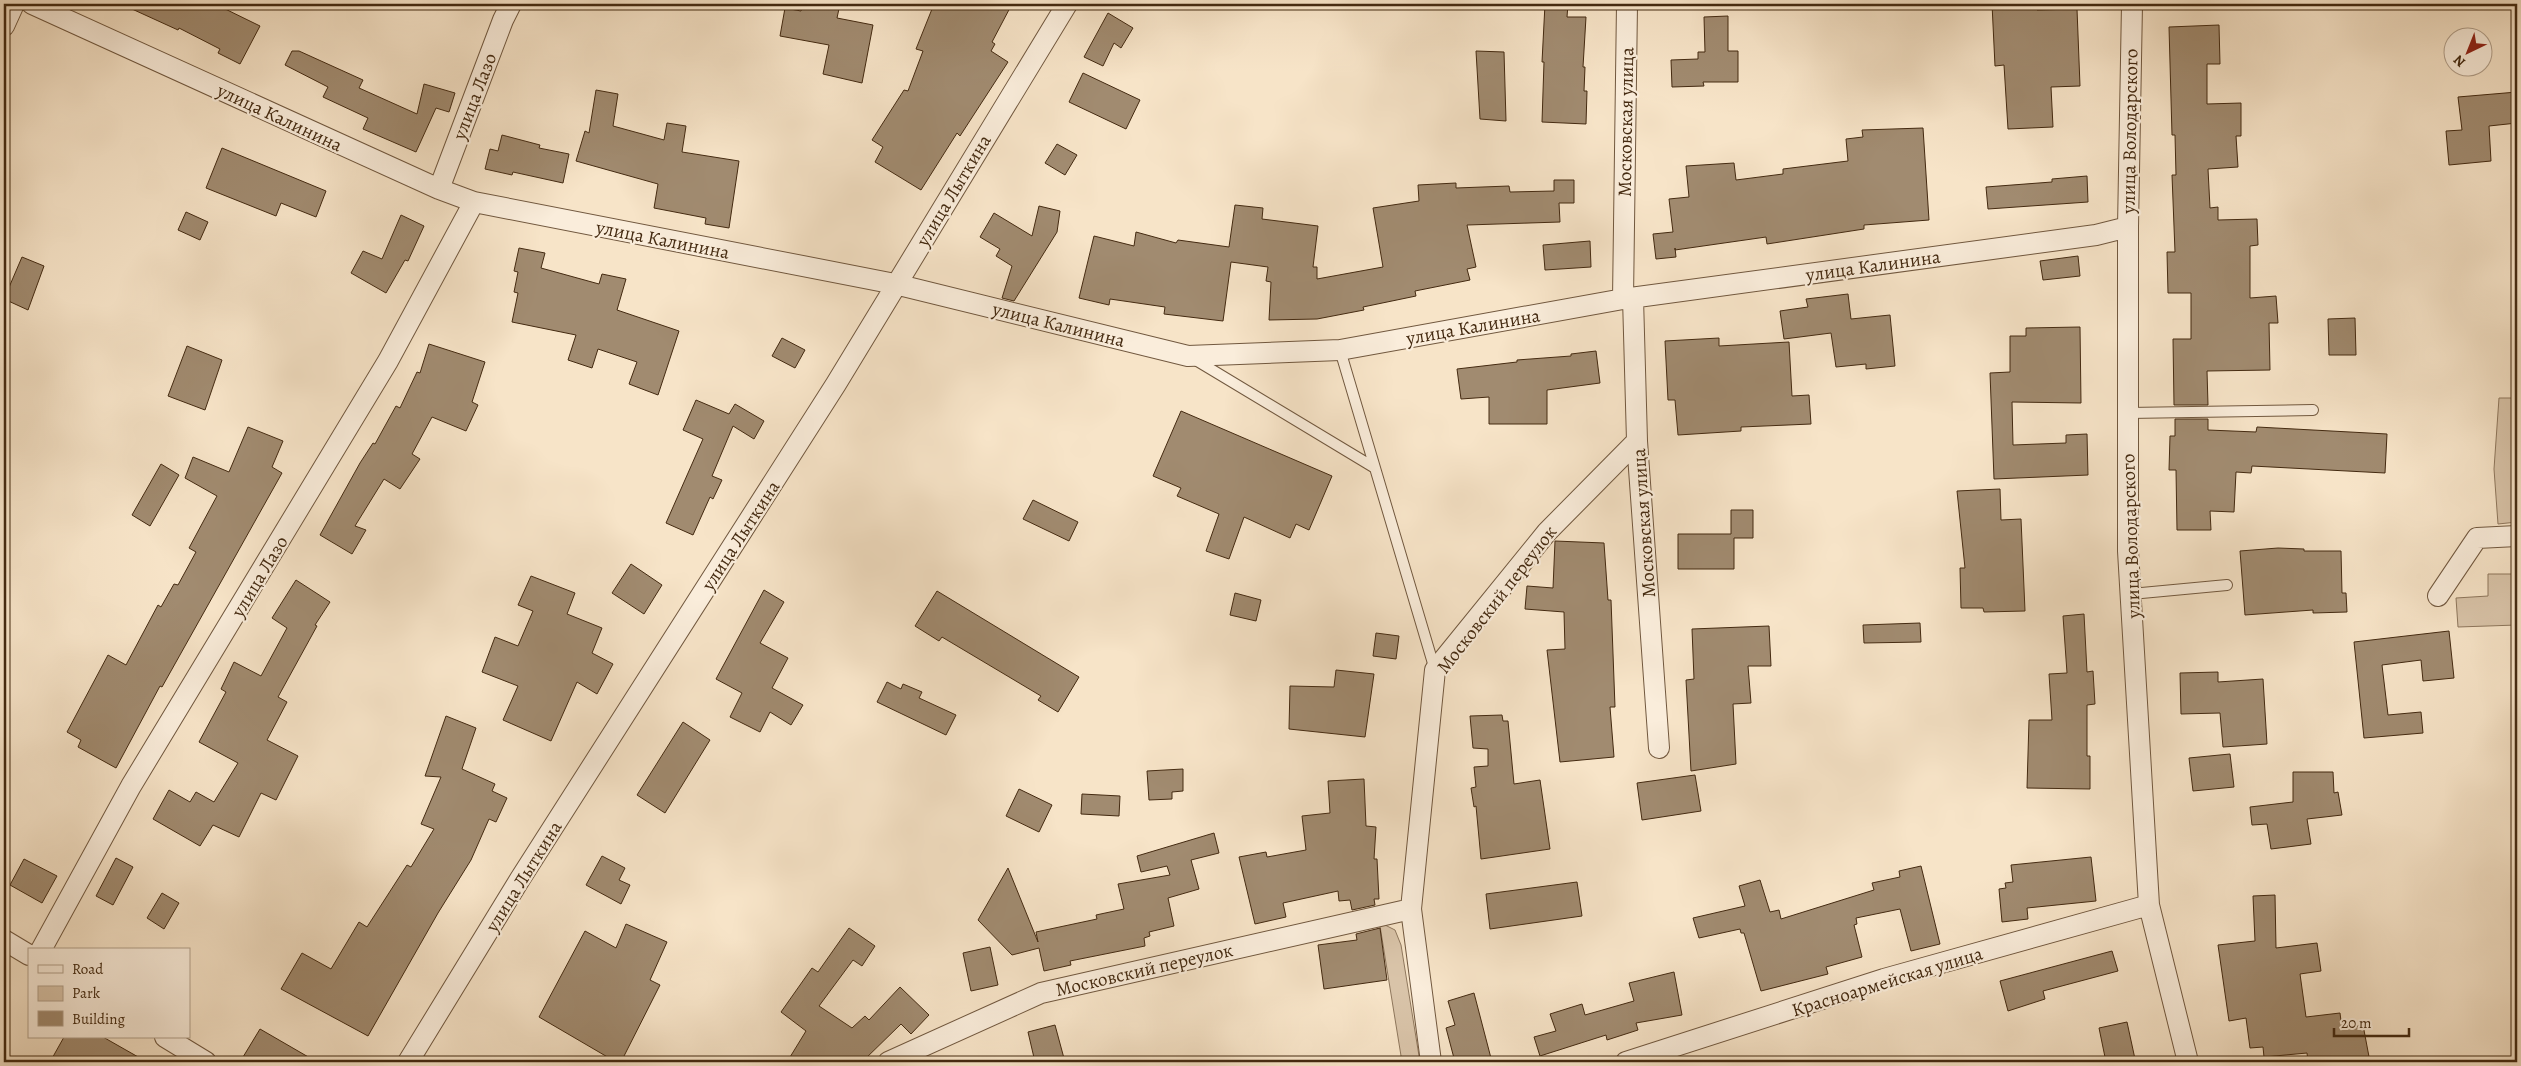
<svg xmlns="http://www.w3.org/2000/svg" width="2521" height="1066" viewBox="0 0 2521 1066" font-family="Alegreya,serif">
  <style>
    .green { fill: #d9c4a9; stroke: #8e775d }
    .building { fill: #a18b70; stroke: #442a11 }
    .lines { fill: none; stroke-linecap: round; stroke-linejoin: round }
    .service-casing { stroke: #71583f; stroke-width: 12 }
    .minor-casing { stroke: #71583f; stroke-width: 22 }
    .service { stroke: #faeddb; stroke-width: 10 }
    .minor { stroke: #faeddb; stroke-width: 20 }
    .labels { text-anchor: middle; stroke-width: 4.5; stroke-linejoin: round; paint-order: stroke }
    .street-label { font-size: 19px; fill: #442a11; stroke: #faeddb }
  </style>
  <rect width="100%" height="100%" fill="#f7e4c8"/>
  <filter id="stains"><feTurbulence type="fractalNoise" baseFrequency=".004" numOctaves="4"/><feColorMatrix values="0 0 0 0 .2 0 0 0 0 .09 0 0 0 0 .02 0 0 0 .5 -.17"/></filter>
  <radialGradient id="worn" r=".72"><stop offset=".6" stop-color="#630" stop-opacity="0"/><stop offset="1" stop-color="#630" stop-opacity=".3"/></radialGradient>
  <path class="green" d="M 2499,398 L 2517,398 L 2517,522 L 2498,524 L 2494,469 Z
    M 2488,574 L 2517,574 L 2517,625 L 2458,627 L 2456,598 L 2488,596 Z
    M 1385,925 L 1395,930 L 1401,945 L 1420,1062 L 1402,1062 L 1380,926 Z"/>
  <path class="building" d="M 121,4 L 215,4 L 260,26 L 240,64 L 218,53 L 220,49 L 179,28 L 178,30 Z
    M 803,4 L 840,4 L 837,18 L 873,25 L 862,83 L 823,74 L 829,45 L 780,36 L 785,8 L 801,11 Z
    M 934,4 L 1012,4 L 992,42 L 995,44 L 991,51 L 1008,62 L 960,136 L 957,133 L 921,190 L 875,162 L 883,147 L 872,140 L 904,90 L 908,91 L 923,51 L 916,49 Z
    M 1545,4 L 1568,4 L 1567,17 L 1586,17 L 1583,67 L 1585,67 L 1584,91 L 1587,91 L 1586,124 L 1542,122 L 1544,62 L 1542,62 Z
    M 1992,4 L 2037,4 L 2037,10 L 2077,9 L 2080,86 L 2051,87 L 2053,127 L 2008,129 L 2004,65 L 1995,66 Z
    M 1108,13 L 1133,28 L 1121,48 L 1114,43 L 1103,66 L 1084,57 Z
    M 1728,16 L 1728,51 L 1738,51 L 1738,82 L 1703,82 L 1704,86 L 1672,87 L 1671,60 L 1698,59 L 1698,52 L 1705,52 L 1704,17 Z
    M 2219,25 L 2220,64 L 2207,64 L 2207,104 L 2241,103 L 2241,136 L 2236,136 L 2238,167 L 2208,169 L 2210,208 L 2218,207 L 2218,220 L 2257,219 L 2258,245 L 2250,246 L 2250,298 L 2276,296 L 2278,323 L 2269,323 L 2270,370 L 2207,371 L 2208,405 L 2174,405 L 2173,339 L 2191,339 L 2191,293 L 2168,293 L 2167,252 L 2175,252 L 2172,175 L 2176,175 L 2175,135 L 2172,135 L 2169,27 Z
    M 292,51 L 299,51 L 363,80 L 359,88 L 417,114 L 424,84 L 455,93 L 449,112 L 436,108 L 416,152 L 363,129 L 368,118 L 323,97 L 328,87 L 285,65 Z
    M 1476,51 L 1504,52 L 1506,121 L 1480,119 Z
    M 1083,73 L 1140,100 L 1126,129 L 1069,102 Z
    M 596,90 L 618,94 L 613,126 L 664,140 L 667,123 L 686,126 L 682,152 L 739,161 L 729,228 L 705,224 L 706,218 L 654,208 L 658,184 L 576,161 L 585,131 L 589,133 Z
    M 2517,92 L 2517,123 L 2489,126 L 2491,161 L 2449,165 L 2446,131 L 2462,130 L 2458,97 Z
    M 1923,128 L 1929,220 L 1864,225 L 1864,229 L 1767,244 L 1766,237 L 1675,250 L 1675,248 L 1676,257 L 1656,259 L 1653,234 L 1673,232 L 1669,199 L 1689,197 L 1686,166 L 1734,163 L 1736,180 L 1783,174 L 1783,169 L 1848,161 L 1846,139 L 1863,137 L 1862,130 Z
    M 502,135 L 540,145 L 539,148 L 569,154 L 563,183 L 513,172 L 512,175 L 485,169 L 490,149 L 498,151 Z
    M 1057,144 L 1077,155 L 1065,175 L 1045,163 Z
    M 222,148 L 326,191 L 316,217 L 281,203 L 276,216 L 206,188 Z
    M 2087,176 L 2088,202 L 1988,209 L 1986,187 L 2052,182 L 2052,179 Z
    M 1554,180 L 1574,180 L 1574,203 L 1559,203 L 1560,222 L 1467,225 L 1476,267 L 1467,269 L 1470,280 L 1415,291 L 1416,296 L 1363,307 L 1364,310 L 1317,319 L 1269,320 L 1271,282 L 1266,281 L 1268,267 L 1231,262 L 1223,321 L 1164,314 L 1165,307 L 1110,299 L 1109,305 L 1079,298 L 1094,236 L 1134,246 L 1136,232 L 1176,243 L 1178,240 L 1229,247 L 1235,205 L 1263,208 L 1262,219 L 1318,226 L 1313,267 L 1317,267 L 1317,279 L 1383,267 L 1373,208 L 1419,201 L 1418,185 L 1456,183 L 1456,188 L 1509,186 L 1510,192 L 1554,191 Z
    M 1039,206 L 1060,211 L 1057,232 L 1014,301 L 1002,298 L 1012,266 L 996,256 L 1000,249 L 980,237 L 994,213 L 1032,236 Z
    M 186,212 L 208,222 L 200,240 L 178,230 Z
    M 401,215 L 424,226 L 408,261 L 405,260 L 386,293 L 351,273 L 363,251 L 382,259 Z
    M 1590,241 L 1591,267 L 1545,270 L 1543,245 Z
    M 519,248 L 545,253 L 541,268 L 599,284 L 602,274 L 626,279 L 617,310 L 679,331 L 658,395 L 629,384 L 637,362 L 598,349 L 592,368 L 568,360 L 576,335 L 512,322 L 518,293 L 514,292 L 518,272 L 514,271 Z
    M 2078,256 L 2080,276 L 2043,280 L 2040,261 Z
    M 22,257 L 44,266 L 28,310 L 4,299 Z
    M 1848,294 L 1851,319 L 1890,315 L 1895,366 L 1866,369 L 1866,364 L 1836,367 L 1831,333 L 1784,339 L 1780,311 L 1808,307 L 1806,299 Z
    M 2355,318 L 2356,355 L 2329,355 L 2328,319 Z
    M 2080,327 L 2081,403 L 2012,402 L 2013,445 L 2066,443 L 2066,435 L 2087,434 L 2088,475 L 1994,479 L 1990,373 L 2010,372 L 2010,336 L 2026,336 L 2026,328 Z
    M 782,338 L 805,350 L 795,368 L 772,356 Z
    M 1719,338 L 1719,346 L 1789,342 L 1792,396 L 1809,395 L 1811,424 L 1741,427 L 1741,431 L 1678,435 L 1675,400 L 1668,400 L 1665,341 Z
    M 429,344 L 485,362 L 472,402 L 478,405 L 466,431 L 432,417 L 412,454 L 420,459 L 400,489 L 384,479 L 355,526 L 366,530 L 352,554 L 320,535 L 360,463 L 373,443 L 375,444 L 396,406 L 400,408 L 417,372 L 420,373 Z
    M 187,346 L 222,360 L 205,410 L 168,396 Z
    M 1596,351 L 1600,383 L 1547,390 L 1547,424 L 1489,424 L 1489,397 L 1461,399 L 1457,369 L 1517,362 L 1517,360 L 1571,356 L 1571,354 Z
    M 696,400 L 729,414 L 735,404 L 764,421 L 754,439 L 733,426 L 712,476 L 722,480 L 713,499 L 710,497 L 693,535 L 666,523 L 703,439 L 683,430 Z
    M 1181,411 L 1332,476 L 1309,530 L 1296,524 L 1290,538 L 1244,517 L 1229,559 L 1206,551 L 1219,514 L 1177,496 L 1181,488 L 1153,476 Z
    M 2175,419 L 2208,419 L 2208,430 L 2256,432 L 2257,427 L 2387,434 L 2385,473 L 2252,466 L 2251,473 L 2236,472 L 2234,512 L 2210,511 L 2211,530 L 2177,530 L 2176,470 L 2169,470 L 2170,436 L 2175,436 Z
    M 248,427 L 283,441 L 272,467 L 282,473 L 162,687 L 160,686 L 116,768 L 78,747 L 81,740 L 67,732 L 108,655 L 126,665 L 158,605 L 161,607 L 174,584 L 178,585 L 196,552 L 189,548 L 217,496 L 185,478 L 193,457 L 229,472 Z
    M 161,464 L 179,475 L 150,526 L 132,515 Z
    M 2000,489 L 2001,520 L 2021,519 L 2025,611 L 1984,612 L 1983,608 L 1961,608 L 1960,568 L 1965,568 L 1957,491 Z
    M 1033,500 L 1078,522 L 1069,541 L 1023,519 Z
    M 1731,510 L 1753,510 L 1753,538 L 1734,538 L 1734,569 L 1678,569 L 1678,534 L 1731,534 Z
    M 1555,541 L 1604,543 L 1608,600 L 1611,600 L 1615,707 L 1610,707 L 1614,757 L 1560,762 L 1547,650 L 1565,649 L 1564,612 L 1525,609 L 1527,586 L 1553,588 Z
    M 2278,548 L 2304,549 L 2304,551 L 2341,551 L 2342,593 L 2346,593 L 2347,612 L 2313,613 L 2313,610 L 2245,615 L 2240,551 Z
    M 631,564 L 662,585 L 644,614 L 612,593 Z
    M 531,576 L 575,593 L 567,614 L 602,628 L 592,653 L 613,664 L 597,694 L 577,682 L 551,741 L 503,720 L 518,686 L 482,672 L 495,637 L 518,646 L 533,611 L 518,605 Z
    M 296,580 L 330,602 L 315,625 L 317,626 L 278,697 L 287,702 L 267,740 L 298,756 L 276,800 L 261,793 L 239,837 L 213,825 L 200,846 L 153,819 L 169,790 L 190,802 L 196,792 L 214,802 L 238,763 L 199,742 L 226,692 L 221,689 L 234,662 L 261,676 L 287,628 L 272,618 Z
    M 764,590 L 784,602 L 760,643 L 788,658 L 772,688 L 803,705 L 791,725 L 770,712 L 760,732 L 730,717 L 742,693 L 716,679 Z
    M 937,591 L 1079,677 L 1058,712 L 1038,700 L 1041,696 L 942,637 L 939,641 L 915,626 Z
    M 1235,593 L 1261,600 L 1256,621 L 1230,615 Z
    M 2084,614 L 2087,672 L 2093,671 L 2095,704 L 2087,705 L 2087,756 L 2090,756 L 2090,789 L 2027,788 L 2029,720 L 2052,720 L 2049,674 L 2067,673 L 2063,616 Z
    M 1920,623 L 1921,642 L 1864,643 L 1863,625 Z
    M 1769,626 L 1771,666 L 1748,666 L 1751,703 L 1733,704 L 1736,764 L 1691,771 L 1686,680 L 1694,679 L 1692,629 Z
    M 2449,631 L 2454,678 L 2423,681 L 2421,660 L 2382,665 L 2388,715 L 2421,712 L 2423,733 L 2364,738 L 2354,642 Z
    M 1376,633 L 1399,636 L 1396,659 L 1373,656 Z
    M 1336,670 L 1374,674 L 1365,737 L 1289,729 L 1290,686 L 1334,687 Z
    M 2218,672 L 2218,682 L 2263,679 L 2267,744 L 2223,747 L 2220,713 L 2181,714 L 2180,673 Z
    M 887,682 L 901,689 L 903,684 L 922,692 L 919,698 L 956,715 L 946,735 L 877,702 Z
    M 1502,715 L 1503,721 L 1508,721 L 1514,784 L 1540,780 L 1550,849 L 1481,859 L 1476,806 L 1474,807 L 1471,788 L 1476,787 L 1474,767 L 1488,766 L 1488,749 L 1473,748 L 1470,716 Z
    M 446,716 L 476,728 L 462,769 L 495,784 L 492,791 L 507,798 L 496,822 L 489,819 L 471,860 L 438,913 L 368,1036 L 281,989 L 302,953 L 331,969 L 359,922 L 367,927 L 407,865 L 411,867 L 434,829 L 421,824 L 441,777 L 425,776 Z
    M 683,722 L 710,740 L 665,813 L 637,795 Z
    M 2230,754 L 2234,787 L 2193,791 L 2189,758 Z
    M 1183,769 L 1183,791 L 1172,792 L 1172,799 L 1149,800 L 1147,771 Z
    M 2293,772 L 2333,772 L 2334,793 L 2338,792 L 2342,815 L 2307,819 L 2311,844 L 2271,849 L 2267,824 L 2252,825 L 2250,807 L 2293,802 Z
    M 1695,775 L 1701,811 L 1642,820 L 1637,783 Z
    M 1364,779 L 1366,826 L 1376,827 L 1374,859 L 1377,859 L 1379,899 L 1374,899 L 1375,905 L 1352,910 L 1350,900 L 1339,901 L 1338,891 L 1283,903 L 1286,917 L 1255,924 L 1239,857 L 1266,852 L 1267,857 L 1306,850 L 1302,816 L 1330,813 L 1328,781 Z
    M 1019,789 L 1052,805 L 1039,832 L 1006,816 Z
    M 1082,794 L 1120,796 L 1119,816 L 1081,814 Z
    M 1214,833 L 1219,853 L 1191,860 L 1199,889 L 1168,898 L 1174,926 L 1149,932 L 1150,936 L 1144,938 L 1145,946 L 1070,961 L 1071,965 L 1044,971 L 1039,948 L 1012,955 L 978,920 L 1008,868 L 1038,942 L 1036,932 L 1097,919 L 1096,915 L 1124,909 L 1118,884 L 1170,875 L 1167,866 L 1141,872 L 1137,856 Z
    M 602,856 L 625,868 L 619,880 L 630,885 L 621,904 L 586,885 Z
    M 2091,857 L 2096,901 L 2027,908 L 2028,919 L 2002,922 L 1999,889 L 2006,888 L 2005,883 L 2013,882 L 2011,865 Z
    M 116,858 L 133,867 L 113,905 L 96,896 Z
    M 24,859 L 57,876 L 42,903 L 10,885 Z
    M 1921,866 L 1940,944 L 1911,951 L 1900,909 L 1856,918 L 1857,924 L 1854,925 L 1862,957 L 1826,967 L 1828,974 L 1761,991 L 1744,933 L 1741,933 L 1740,929 L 1699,938 L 1693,918 L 1745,906 L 1739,886 L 1760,880 L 1770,912 L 1779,910 L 1781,919 L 1874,890 L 1872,883 L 1900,877 L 1899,871 Z
    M 1577,882 L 1582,916 L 1490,929 L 1486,894 Z
    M 162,893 L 179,903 L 164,929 L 147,918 Z
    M 2275,895 L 2276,948 L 2317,943 L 2321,971 L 2300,974 L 2306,1017 L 2340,1013 L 2342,1029 L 2363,1025 L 2370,1062 L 2308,1062 L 2307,1053 L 2264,1057 L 2263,1047 L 2250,1048 L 2246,1018 L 2229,1021 L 2218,945 L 2255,941 L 2253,896 Z
    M 626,924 L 667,942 L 650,980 L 660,985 L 621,1062 L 616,1062 L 539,1017 L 585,931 L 616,948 Z
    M 849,928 L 875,946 L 862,966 L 853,960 L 819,1006 L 852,1028 L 865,1016 L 869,1020 L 900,987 L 929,1015 L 911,1034 L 901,1024 L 862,1062 L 787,1062 L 806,1031 L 781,1012 L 812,968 L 818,972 Z
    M 1380,928 L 1387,980 L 1324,989 L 1318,945 L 1357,940 L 1356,934 Z
    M 990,947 L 998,985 L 971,991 L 963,953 Z
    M 2112,951 L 2118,971 L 2043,991 L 2045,999 L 2008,1011 L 2000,981 Z
    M 1674,972 L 1682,1015 L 1636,1023 L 1638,1030 L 1607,1040 L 1606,1035 L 1540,1056 L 1534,1037 L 1556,1031 L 1550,1014 L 1582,1004 L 1585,1015 L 1634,1001 L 1629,983 Z
    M 1474,993 L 1492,1062 L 1455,1062 L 1446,1028 L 1455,1025 L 1448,1001 Z
    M 2127,1022 L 2135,1059 L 2106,1062 L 2099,1028 Z
    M 1055,1025 L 1065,1062 L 1035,1062 L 1028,1032 Z
    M 260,1029 L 317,1062 L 240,1062 Z
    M 64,1037 L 103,1037 L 147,1062 L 50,1062 Z"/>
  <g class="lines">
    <g class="service-casing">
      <path id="service" d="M 1340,350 L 1435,670
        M 1194,359 L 1375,468
        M 2128,413 L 2313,410
        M 2131,594 L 2227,585"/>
    </g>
    <g class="minor-casing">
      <path id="minor" d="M 32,4 L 439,189 L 474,202 L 895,284 L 1188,356 L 1340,350 L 1623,299 L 2096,235 L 2128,227
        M 2132,4 L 2128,227 L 2128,551 L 2149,905 L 2188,1062
        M 4,26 L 14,4
        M 439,189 L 503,20 L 511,4
        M 1633,298 L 1637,441 L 1659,748
        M 1623,299 L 1627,4
        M 2438,596 L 2477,538 L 2517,536
        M 4,940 L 29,955
        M 41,950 L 131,786 L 388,361 L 474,202
        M 165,1037 L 206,1062
        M 408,1062 L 520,879 L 836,384 L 1067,4
        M 888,1062 L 1041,993 L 1411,909
        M 1431,1062 L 1411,909 L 1435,670 L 1547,532 L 1637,441
        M 1626,1062 L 1884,979 L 2149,905"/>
    </g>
    <use href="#service" class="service"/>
    <use href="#minor" class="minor"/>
  </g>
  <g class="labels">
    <g class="street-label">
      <text transform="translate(474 96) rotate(-69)" y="7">улица Лазо</text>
      <text transform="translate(280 117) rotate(25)" y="7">улица Калинина</text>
      <text transform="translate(1625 122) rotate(-89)" y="7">Московская улица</text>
      <text transform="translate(2129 131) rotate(-89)" y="7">улица Володарского</text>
      <text transform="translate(953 190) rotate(-59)" y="7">улица Лыткина</text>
      <text transform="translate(663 239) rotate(11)" y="7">улица Калинина</text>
      <text transform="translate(1873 265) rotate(-8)" y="7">улица Калинина</text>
      <text transform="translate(1059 324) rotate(14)" y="7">улица Калинина</text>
      <text transform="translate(1473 326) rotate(-10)" y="7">улица Калинина</text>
      <text transform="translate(1643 523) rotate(-94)" y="7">Московская улица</text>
      <text transform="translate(740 535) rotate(-57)" y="7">улица Лыткина</text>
      <text transform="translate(2130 536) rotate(-92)" y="7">улица Володарского</text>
      <text transform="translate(259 576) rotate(-59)" y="7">улица Лазо</text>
      <text transform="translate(1496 599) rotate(-52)" y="7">Московский переулок</text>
      <text transform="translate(523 876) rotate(-58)" y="7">улица Лыткина</text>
      <text transform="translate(1144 969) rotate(-13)" y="7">Московский переулок</text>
      <text transform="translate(1887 981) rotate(-17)" y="7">Красноармейская улица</text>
    </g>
  </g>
  <rect width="2521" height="1066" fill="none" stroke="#f7e4c8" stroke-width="20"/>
  <rect x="5" y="5" width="2511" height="1056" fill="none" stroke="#442a11" stroke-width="2.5"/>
  <rect x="10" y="10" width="2501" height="1046" fill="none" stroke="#442a11"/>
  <rect x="28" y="948" width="162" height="90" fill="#faeddb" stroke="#b19f8a"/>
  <rect x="38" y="965" width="25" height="8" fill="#faeddb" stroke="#b19f8a"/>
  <text x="72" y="974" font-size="15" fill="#442a11">Road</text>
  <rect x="38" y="986" width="25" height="15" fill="#d9c4a9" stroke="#b19f8a"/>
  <text x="72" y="998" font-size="15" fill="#442a11">Park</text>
  <rect x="38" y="1011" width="25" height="15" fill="#a18b70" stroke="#b19f8a"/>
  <text x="72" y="1024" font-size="15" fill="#442a11">Building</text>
  <g transform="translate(2468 52) rotate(223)"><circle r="24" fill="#faeddb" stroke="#b19f8a"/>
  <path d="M0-4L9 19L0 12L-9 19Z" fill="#8f2418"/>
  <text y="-8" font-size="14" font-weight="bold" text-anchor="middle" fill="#442a11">N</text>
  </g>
  <path d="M2334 1028v8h75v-8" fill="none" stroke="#442a11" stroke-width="2.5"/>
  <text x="2341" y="1028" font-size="15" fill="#442a11" stroke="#faeddb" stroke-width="4" paint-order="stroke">20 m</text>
  <rect width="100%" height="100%" filter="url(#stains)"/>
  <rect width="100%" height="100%" fill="url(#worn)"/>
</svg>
